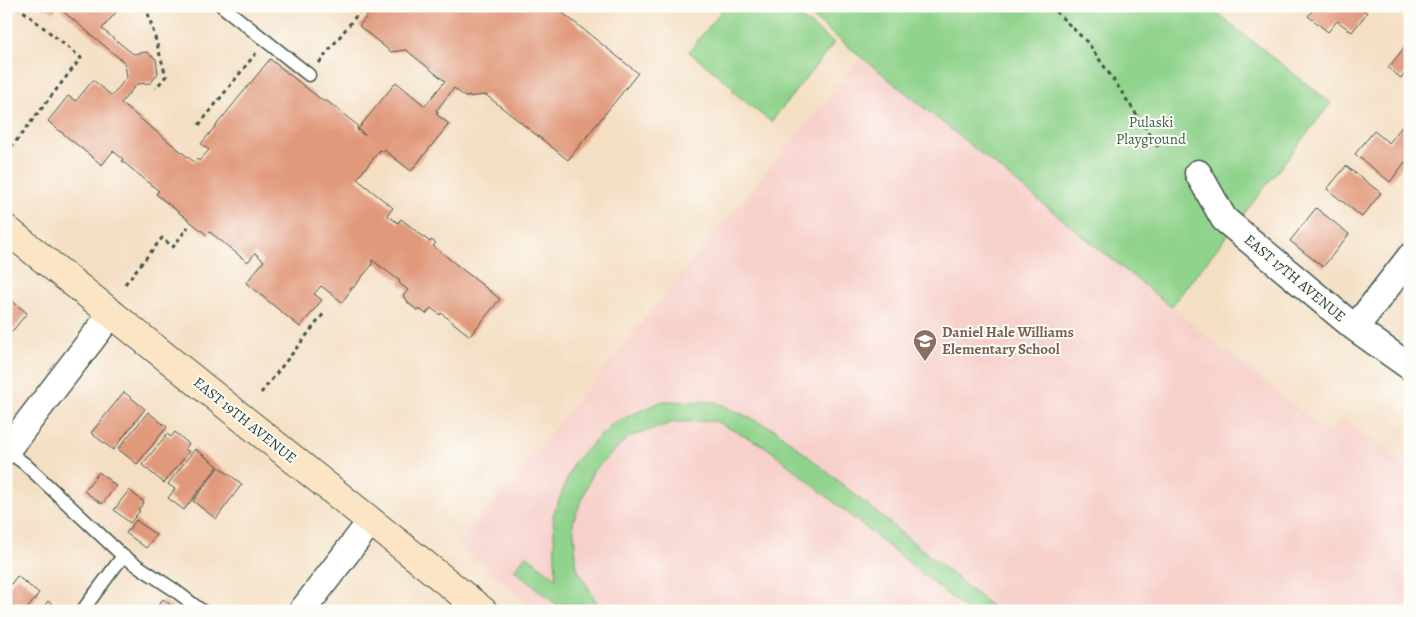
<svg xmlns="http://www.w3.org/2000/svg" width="1416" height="617" viewBox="0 0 1416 617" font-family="Alegreya,serif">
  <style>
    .built { fill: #f7d0ca }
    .green { fill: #90d38c; stroke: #588860 }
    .building { fill: #e1997b }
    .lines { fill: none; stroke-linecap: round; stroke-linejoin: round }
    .lane-casing { stroke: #3f554a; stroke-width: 15 }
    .street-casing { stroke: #3f554a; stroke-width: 29 }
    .secondary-casing { stroke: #3f554a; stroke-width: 30 }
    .path { stroke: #3f554a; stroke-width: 3; stroke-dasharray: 4 4; stroke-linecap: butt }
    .lane { stroke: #fff; stroke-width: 12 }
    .street { stroke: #fff; stroke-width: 26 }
    .secondary { stroke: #fce5c4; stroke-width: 28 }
    .labels { text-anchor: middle; stroke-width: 4; stroke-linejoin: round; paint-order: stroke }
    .park-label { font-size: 15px; fill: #3b624a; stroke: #fdfcf7 }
    .street-label { font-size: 15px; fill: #1f3d34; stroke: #fdfcf7 }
    .education-label { font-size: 15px; font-weight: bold; fill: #785e54; stroke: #fdfcf7; text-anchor: start }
  </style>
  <rect width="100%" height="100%" fill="#fdfcf7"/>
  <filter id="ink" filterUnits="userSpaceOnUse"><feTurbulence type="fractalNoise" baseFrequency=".02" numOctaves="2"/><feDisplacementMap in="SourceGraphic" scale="10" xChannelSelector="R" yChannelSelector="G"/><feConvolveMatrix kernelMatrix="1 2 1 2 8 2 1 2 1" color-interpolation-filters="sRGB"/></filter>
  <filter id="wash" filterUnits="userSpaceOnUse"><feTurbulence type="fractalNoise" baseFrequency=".0096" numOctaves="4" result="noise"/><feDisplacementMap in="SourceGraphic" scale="20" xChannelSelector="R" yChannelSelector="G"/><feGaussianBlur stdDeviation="1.12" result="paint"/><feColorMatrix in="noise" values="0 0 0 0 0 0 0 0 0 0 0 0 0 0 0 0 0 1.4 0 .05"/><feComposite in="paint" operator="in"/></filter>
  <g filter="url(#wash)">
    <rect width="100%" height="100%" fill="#f4dfc4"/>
    <path class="built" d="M 861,57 L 1329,434 L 1343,418 L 1410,469 L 1410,611 L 538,611 L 458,546 Z"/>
    <path class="green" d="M 725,6 L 777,6 L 791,18 L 795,13 L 834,43 L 771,122 L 732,91 L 734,88 L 689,52 Z
      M 798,6 L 1208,6 L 1331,103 L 1171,307 Z
      M 663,401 L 716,402 L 776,430 L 997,611 L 968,611 L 766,447 L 715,421 L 674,422 L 629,437 L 593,471 L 573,522 L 577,568 L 602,611 L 564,611 L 514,570 L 526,555 L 556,578 L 553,515 L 574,462 L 613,423 Z"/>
    <g id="blocks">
      <path class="building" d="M 41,6 L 121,6 L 102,29 L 133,54 L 147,52 L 156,59 L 158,73 L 151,83 L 137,84 L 121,103 L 194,162 L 197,159 L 199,161 L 209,150 L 201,144 L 270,59 L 323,101 L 327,101 L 357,125 L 357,129 L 364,135 L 365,135 L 358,129 L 396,82 L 425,106 L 445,81 L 406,50 L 391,52 L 359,26 L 375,6 L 554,6 L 638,73 L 568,160 L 486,95 L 465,97 L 454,88 L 436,111 L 438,112 L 436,114 L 449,124 L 411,171 L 383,149 L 381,151 L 380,150 L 357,179 L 393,208 L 387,215 L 398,223 L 401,219 L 430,242 L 431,240 L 436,243 L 433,246 L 500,299 L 470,336 L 441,313 L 440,315 L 431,308 L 426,314 L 421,310 L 417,310 L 408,303 L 407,300 L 403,296 L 408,290 L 399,283 L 400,281 L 372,260 L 372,265 L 353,288 L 350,288 L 351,290 L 342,302 L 321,286 L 314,294 L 322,300 L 300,327 L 246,283 L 264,261 L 255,253 L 249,261 L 246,261 L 210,232 L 207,235 L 156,194 L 159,191 L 122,161 L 123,159 L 113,151 L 102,165 L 50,123 L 48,121 L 68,96 L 76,101 L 93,80 L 112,96 L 127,77 L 125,63 L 58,7 L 53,12 L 48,8 L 44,9 Z
        M 1316,6 L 1360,6 L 1367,13 L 1352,32 L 1337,21 L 1328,32 L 1308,16 Z
        M 1404,48 L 1410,52 L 1410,68 L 1401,78 L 1388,68 Z
        M 1404,124 L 1410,128 L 1410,164 L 1409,165 L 1405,162 L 1390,182 L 1355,154 L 1374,131 L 1389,143 Z
        M 1346,166 L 1381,193 L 1362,217 L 1327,189 Z
        M 1316,208 L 1349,234 L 1323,267 L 1290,241 Z
        M 6,296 L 27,313 L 6,339 Z
        M 124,392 L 145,409 L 113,450 L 91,433 Z
        M 148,412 L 167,427 L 137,464 L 118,449 Z
        M 175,432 L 189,444 L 185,449 L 189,452 L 164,483 L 142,465 L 167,434 L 171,437 Z
        M 195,449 L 218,466 L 184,510 L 168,498 L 175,489 L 168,484 Z
        M 219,467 L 242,484 L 216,519 L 193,501 Z
        M 99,472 L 116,486 L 102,504 L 84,491 Z
        M 129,490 L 144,502 L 138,510 L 140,511 L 130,523 L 114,510 Z
        M 136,520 L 156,535 L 146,548 L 126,533 Z
        M 17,576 L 39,593 L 26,611 L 6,611 L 6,591 Z
        M 163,599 L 178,611 L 154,611 Z
        M 48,601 L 58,609 L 57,611 L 42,609 Z"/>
    </g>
  </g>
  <g filter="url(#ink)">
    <use href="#blocks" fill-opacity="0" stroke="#3f554a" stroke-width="1"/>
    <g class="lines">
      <g class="lane-casing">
        <path id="lane" d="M 222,6 L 309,75
          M 6,450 L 25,464 L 123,556 L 173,589 L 202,611
          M 82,611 L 123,556"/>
      </g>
      <g class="street-casing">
        <path id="street" d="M 1198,173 L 1224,219 L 1355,328 L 1410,367
          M 1355,328 L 1410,257
          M 6,451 L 112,313
          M 302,611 L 371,521"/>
      </g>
      <g class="secondary-casing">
        <path id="secondary" d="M 6,229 L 483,611"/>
      </g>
      <path class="path" d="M 146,6 L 166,76 L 156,88
        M 1050,6 L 1088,43 L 1115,82 L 1158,147
        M 319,63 L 364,6
        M 199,125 L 256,53
        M 6,154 L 81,58 L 17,6
        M 125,284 L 162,238 L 173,247 L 188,227
        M 261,393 L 325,312"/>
      <use href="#lane" class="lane"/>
      <use href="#street" class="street"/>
      <use href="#secondary" class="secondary"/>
    </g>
  </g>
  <defs>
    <g id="school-pin" transform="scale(1.25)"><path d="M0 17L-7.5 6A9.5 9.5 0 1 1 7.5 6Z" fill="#8d6e63" stroke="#fdfcf7"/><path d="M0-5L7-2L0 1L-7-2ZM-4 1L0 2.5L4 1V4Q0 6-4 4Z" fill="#fff"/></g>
  </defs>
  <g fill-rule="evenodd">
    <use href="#school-pin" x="925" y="341"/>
  </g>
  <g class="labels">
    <g class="park-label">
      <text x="1151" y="127">Pulaski<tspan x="1151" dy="17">Playground</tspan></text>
    </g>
    <g class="street-label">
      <text transform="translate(1295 278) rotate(40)" y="5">EAST 17TH AVENUE</text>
      <text transform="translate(245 420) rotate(39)" y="5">EAST 19TH AVENUE</text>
    </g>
    <g class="education-label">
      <text x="942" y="337">Daniel Hale Williams<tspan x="942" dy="17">Elementary School</tspan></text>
    </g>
  </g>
  <rect width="1416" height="617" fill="none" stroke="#fdfcf7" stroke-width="25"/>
</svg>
